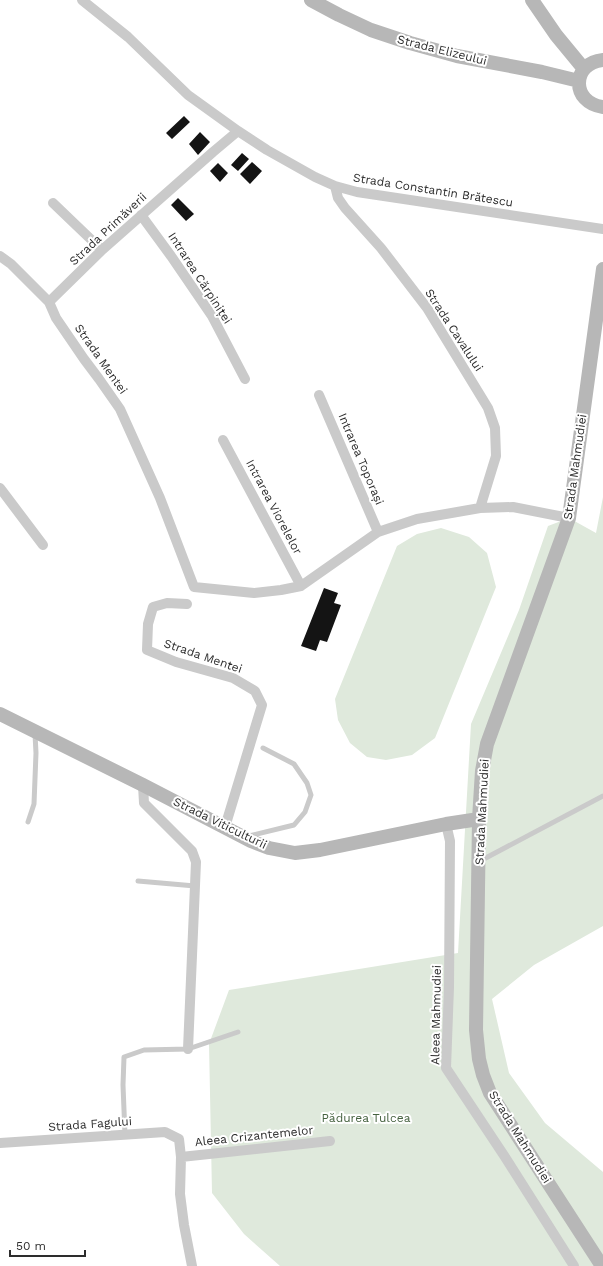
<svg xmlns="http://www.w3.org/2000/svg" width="603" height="1266" viewBox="0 0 603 1266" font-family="'Work Sans',sans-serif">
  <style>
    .green { fill: #dfe9dc }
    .building { fill: #141414 }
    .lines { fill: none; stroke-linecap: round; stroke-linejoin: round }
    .lane { stroke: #cacaca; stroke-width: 5 }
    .street { stroke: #cacaca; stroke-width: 10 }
    .secondary { stroke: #b7b7b7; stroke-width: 14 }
    .labels { text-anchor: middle; stroke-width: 4; stroke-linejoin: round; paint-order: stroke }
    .street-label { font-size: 12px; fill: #2d2d2d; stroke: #fff }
    .park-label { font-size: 12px; fill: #466240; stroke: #fff }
  </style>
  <rect width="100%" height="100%" fill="#fff"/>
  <path class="green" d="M 603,497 L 603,926 L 534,965 L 492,999 L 509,1073 L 545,1123 L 603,1172 L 603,1266 L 280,1266 L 244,1234 L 212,1193 L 209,1044 L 229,990 L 458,953 L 471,724 L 519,610 L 548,526 L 569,518 L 596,533 Z
    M 441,528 L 469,537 L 487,553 L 496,587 L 435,738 L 412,755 L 386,760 L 367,757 L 350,743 L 338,720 L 335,699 L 397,546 L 417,534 Z"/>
  <path class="building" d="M 184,116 L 190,122 L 172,139 L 166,133 Z
    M 200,132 L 210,142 L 198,155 L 189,144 Z
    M 242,153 L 249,159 L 238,171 L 231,165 Z
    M 252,162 L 262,171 L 250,184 L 240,174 Z
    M 218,163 L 228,173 L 220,182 L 210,171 Z
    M 178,198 L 194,214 L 186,221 L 171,205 Z
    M 324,588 L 338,593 L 334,603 L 341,605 L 327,642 L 320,640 L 316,651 L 301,646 Z"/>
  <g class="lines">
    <path class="lane" d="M 28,822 L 34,804 L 36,753 L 35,734
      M 249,836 L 294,825 L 305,812 L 311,795 L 307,783 L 294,764 L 263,748
      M 480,861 L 603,796
      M 138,881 L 195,886
      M 125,1135 L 123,1085 L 124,1057 L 144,1050 L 188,1049 L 238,1032"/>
    <path class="street" d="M 82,0 L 128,37 L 188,95 L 238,131 L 267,150 L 315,177 L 335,186 L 357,192 L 603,229
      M 335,186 L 338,198 L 345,208 L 381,248 L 427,308 L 488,408 L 495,428 L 496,456 L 480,508
      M 53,203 L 102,250
      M 141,215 L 171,256 L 212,316 L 245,379
      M 0,256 L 11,264 L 49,302 L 56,318 L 84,359 L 99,379 L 120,409 L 160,498 L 194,587 L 254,593 L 281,590 L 301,586 L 378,532 L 417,519 L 480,508 L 513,507 L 569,518
      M 49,302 L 102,250 L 213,152 L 238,131
      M 319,395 L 378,532
      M 223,440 L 301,586
      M 0,488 L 43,545
      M 187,604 L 167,603 L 153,607 L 148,624 L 147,650 L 176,662 L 233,678 L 255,691 L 262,705 L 225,827
      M 143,785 L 144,803 L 192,851 L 196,862 L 188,1049
      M 446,824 L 450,841 L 449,987 L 446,1068 L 505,1157 L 574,1266
      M 0,1143 L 165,1132 L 179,1139 L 181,1157 L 180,1194 L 184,1225 L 192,1266
      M 181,1157 L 330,1141"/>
    <path class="secondary" d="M 311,0 L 339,15 L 371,30 L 410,43 L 457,56 L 542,72 L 579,81
      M 532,0 L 556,35 L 584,69
      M 603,60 C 571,63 571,103 603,107
      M 0,714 L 143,785 L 251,841 L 269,848 L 295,853 L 320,850 L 446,824 L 479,819
      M 602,1266 L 490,1093 L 483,1075 L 479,1059 L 476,1030 L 479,819 L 482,771 L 487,744 L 569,518 L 603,269"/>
  </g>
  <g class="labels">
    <g class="street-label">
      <text transform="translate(442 50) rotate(14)" y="4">Strada Elizeului</text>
      <text transform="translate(433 190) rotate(9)" y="4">Strada Constantin Brătescu</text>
      <text transform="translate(108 229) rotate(-43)" y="4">Strada Primăverii</text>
      <text transform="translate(200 278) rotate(57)" y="4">Intrarea Cărpiniței</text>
      <text transform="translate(454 330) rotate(57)" y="4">Strada Cavalului</text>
      <text transform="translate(101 359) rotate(55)" y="4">Strada Mentei</text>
      <text transform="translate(361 459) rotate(67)" y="4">Intrarea Toporași</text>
      <text transform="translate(575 467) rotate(-82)" y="4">Strada Mahmudiei</text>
      <text transform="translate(274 507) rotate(62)" y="4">Intrarea Viorelelor</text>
      <text transform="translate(203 656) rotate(19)" y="4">Strada Mentei</text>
      <text transform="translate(482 812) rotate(-87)" y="4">Strada Mahmudiei</text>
      <text transform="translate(220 823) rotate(26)" y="4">Strada Viticulturii</text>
      <text transform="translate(436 1015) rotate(-89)" y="4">Aleea Mahmudiei</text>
      <text transform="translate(90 1124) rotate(-4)" y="4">Strada Fagului</text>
      <text transform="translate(254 1136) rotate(-6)" y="4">Aleea Crizantemelor</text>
      <text transform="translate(520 1137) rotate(58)" y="4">Strada Mahmudiei</text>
    </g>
    <g class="park-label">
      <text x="366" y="1122">Pădurea Tulcea</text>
    </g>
  </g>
  <path d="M10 1250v6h75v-6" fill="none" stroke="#2d2d2d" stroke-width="2"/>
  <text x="16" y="1250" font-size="12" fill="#2d2d2d" stroke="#ffffff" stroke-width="3" paint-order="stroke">50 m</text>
</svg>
